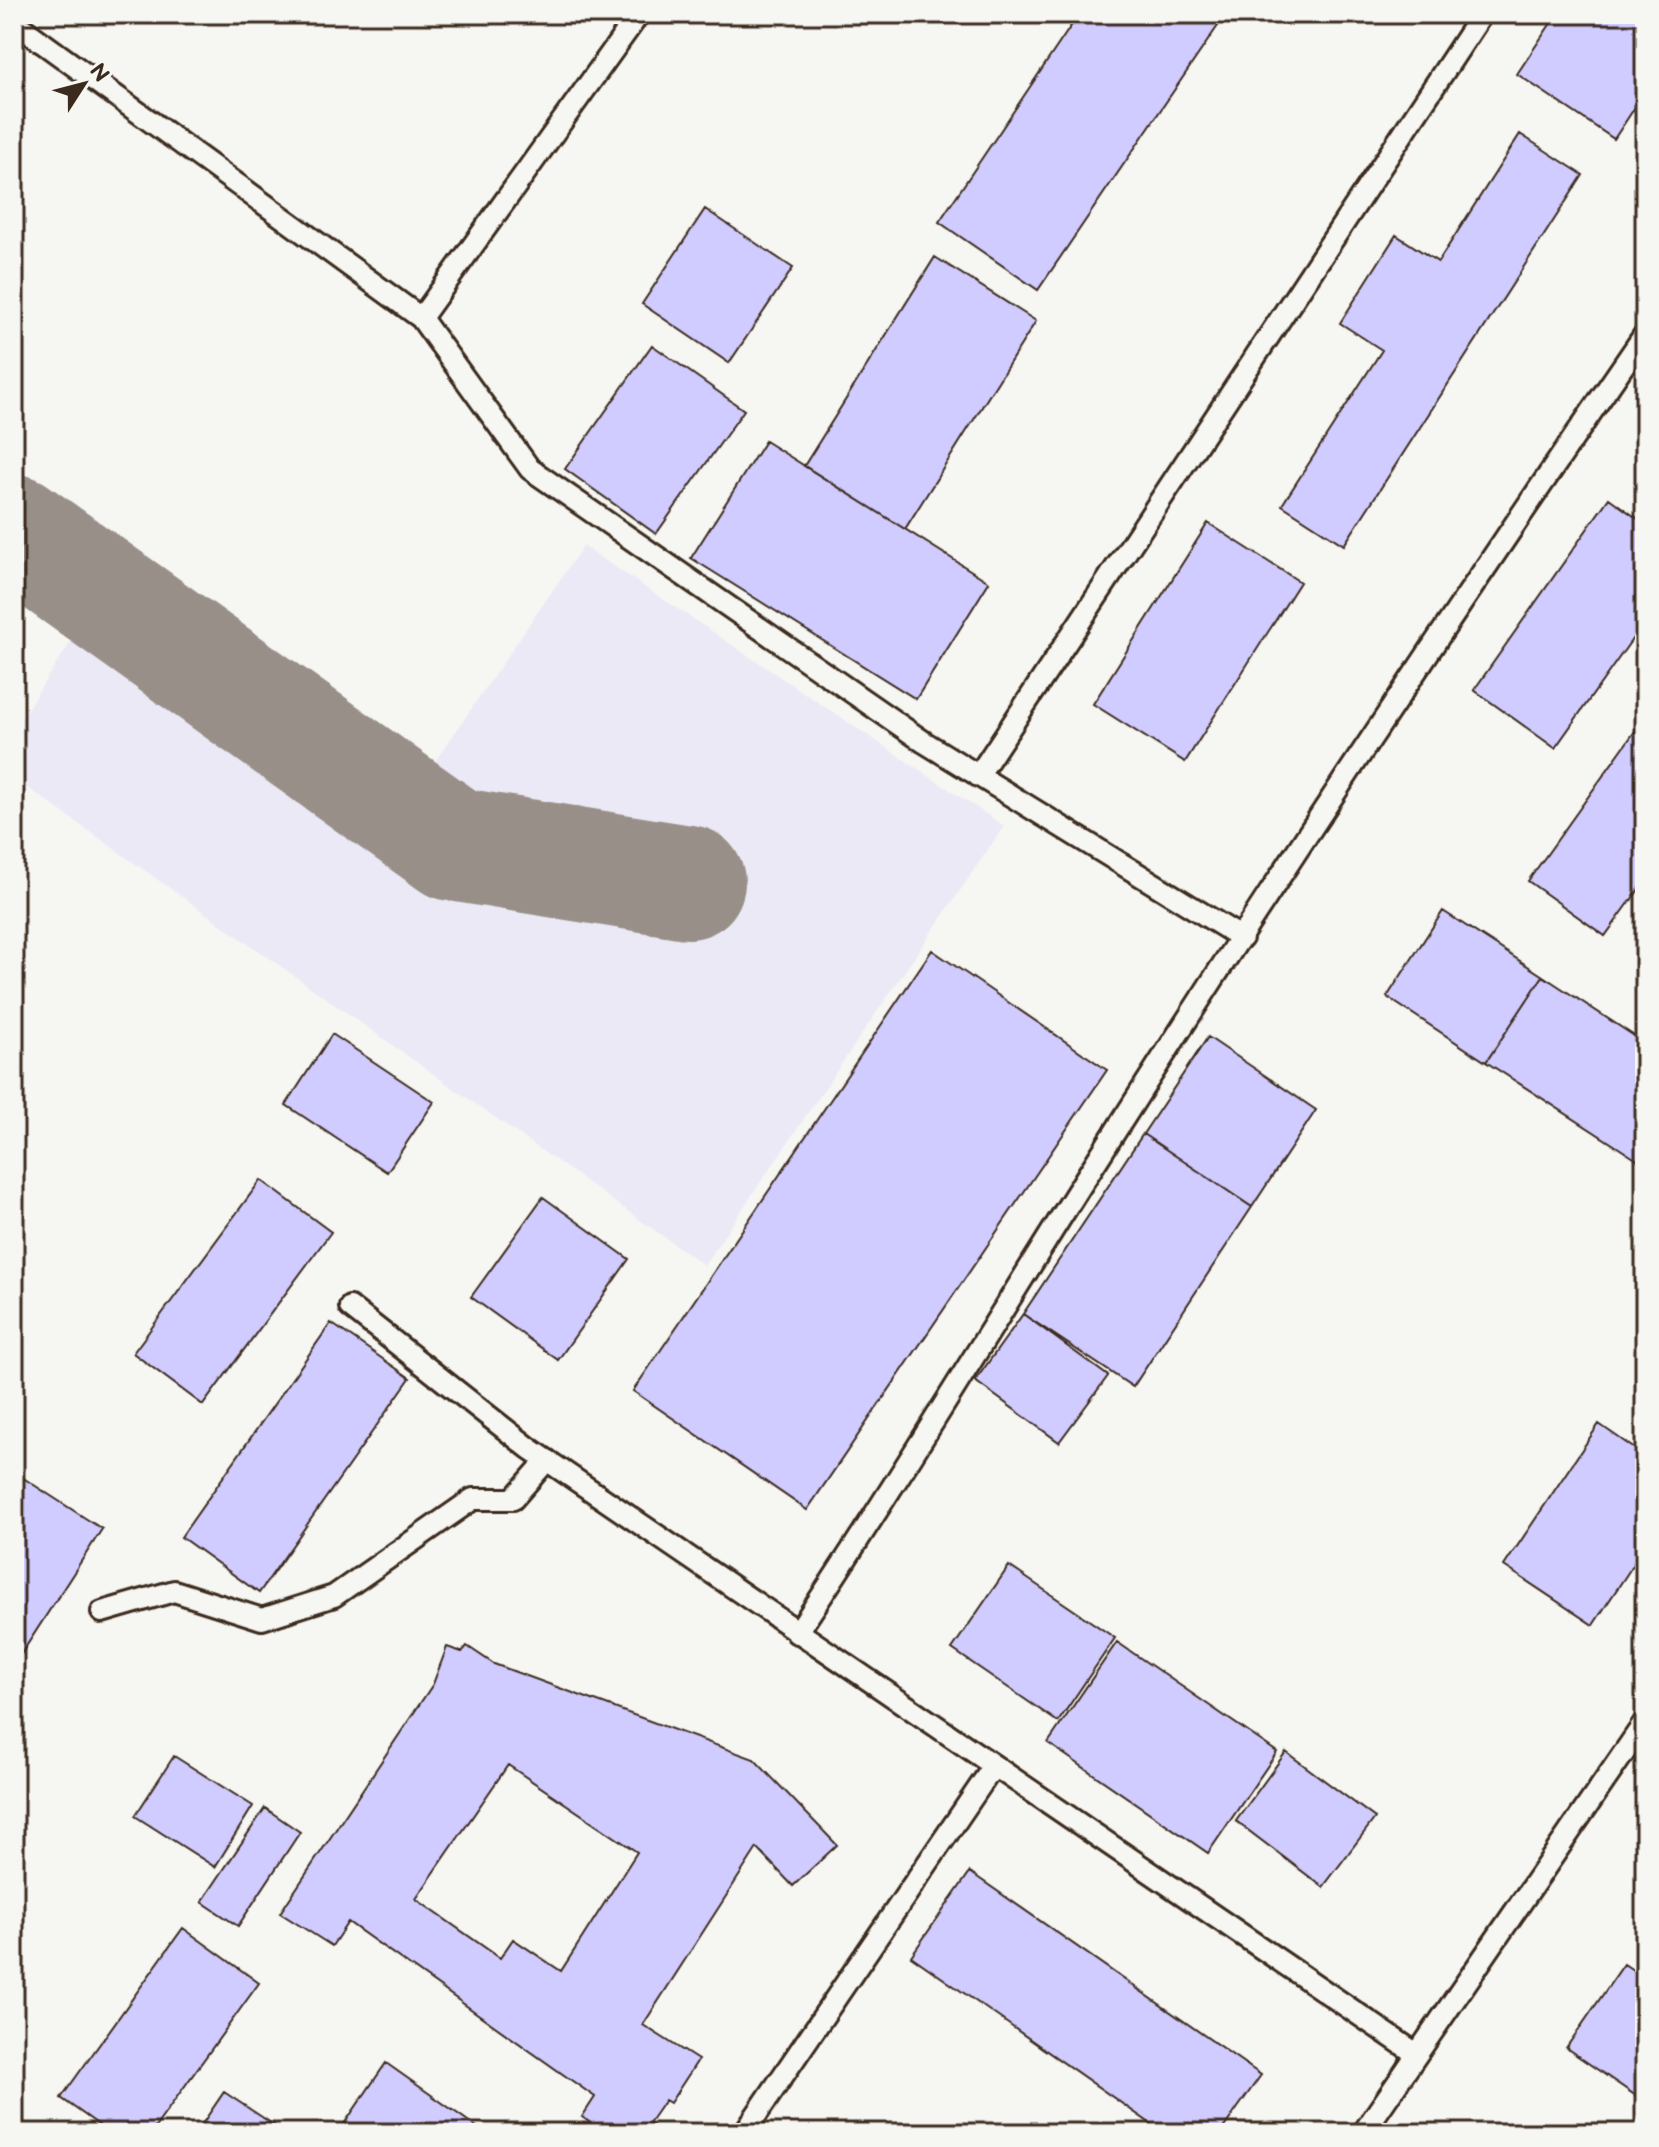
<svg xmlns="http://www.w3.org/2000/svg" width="1659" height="2147" viewBox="0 0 1659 2147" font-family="'Balsamiq Sans',sans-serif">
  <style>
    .built { fill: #ebe9f6 }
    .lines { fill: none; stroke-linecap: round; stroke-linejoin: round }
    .taxiway { stroke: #989088; stroke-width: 114 }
    .building { fill: #d1ccff; stroke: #3b2a1e; stroke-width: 2; fill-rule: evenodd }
    .lane-casing { stroke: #3b2a1e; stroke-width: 26 }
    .lane { stroke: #f6f6f2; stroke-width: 20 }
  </style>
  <rect width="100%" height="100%" fill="#f6f6f2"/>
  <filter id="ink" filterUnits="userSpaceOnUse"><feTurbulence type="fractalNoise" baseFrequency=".0125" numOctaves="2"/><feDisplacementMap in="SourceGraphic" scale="16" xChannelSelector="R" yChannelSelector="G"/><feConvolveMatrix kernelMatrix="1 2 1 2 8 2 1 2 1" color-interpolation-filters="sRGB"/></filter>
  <g filter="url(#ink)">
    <path class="built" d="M 583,546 L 1004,826 L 704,1265 L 14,778 L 14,729 L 115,574 L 417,788 Z"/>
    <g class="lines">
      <path class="taxiway" d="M 14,531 L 453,844 L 688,882"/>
    </g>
    <path class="building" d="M 1079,14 L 1226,14 L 1038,290 L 939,222 Z
      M 1557,14 L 1645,14 L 1645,92 L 1614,139 L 1517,74 Z
      M 1520,134 L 1583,175 L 1344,545 L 1282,505 L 1382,350 L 1340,323 L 1396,235 L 1438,262 Z
      M 705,209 L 793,268 L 729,363 L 642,304 Z
      M 935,257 L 1036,321 L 905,529 L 804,466 Z
      M 652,345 L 744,410 L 656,534 L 565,469 Z
      M 765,441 L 989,582 L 916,699 L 691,558 Z
      M 1609,498 L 1645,524 L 1645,621 L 1555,748 L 1474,690 Z
      M 1208,523 L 1300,582 L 1185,762 L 1093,704 Z
      M 1645,717 L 1645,881 L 1605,936 L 1528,881 Z
      M 1443,911 L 1543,976 L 1486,1062 L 1387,997 Z
      M 932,950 L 1107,1070 L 807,1510 L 633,1391 Z
      M 1543,976 L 1645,1043 L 1645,1165 L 1486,1062 Z
      M 332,1034 L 434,1102 L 387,1172 L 286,1105 Z
      M 1208,1037 L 1316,1110 L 1252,1207 L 1143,1134 Z
      M 1143,1134 L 1252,1207 L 1133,1387 L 1023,1314 Z
      M 261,1180 L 331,1232 L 203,1405 L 133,1353 Z
      M 543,1197 L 629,1259 L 558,1360 L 471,1297 Z
      M 1023,1314 L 1108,1376 L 1059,1442 L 975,1381 Z
      M 331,1323 L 410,1378 L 259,1593 L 181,1537 Z
      M 1599,1424 L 1645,1456 L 1645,1547 L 1593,1625 L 1504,1566 Z
      M 14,1472 L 102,1529 L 14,1665 Z
      M 1009,1566 L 1115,1638 L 1058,1722 L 952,1649 Z
      M 1117,1642 L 1277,1752 L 1208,1853 L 1048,1743 Z
      M 467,1646 L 494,1664 L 754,1759 L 837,1845 L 793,1886 L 757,1848 L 643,2025 L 698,2060 L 670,2103 L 665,2100 L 649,2123 L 653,2125 L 647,2133 L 605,2133 L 582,2117 L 595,2097 L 348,1922 L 332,1946 L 280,1913 L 433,1684 L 447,1647 L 462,1652 ZM 508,1765 L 637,1852 L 561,1971 L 513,1939 L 500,1958 L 416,1899 Z
      M 1286,1752 L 1375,1818 L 1323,1887 L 1236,1821 Z
      M 174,1756 L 253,1806 L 215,1867 L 135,1816 Z
      M 265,1808 L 300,1832 L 238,1926 L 202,1902 Z
      M 970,1872 L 1261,2075 L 1220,2133 L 1164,2133 L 911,1956 Z
      M 183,1928 L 259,1983 L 151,2133 L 110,2133 L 61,2098 Z
      M 1624,1964 L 1645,1978 L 1645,2102 L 1566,2048 Z
      M 386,2063 L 485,2133 L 351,2133 L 342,2127 Z
      M 224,2092 L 286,2133 L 196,2133 Z"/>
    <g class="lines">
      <g class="lane-casing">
        <path id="lane" d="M 14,22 L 421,318 L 530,469 L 924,742 L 1242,938
          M 421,318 L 639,14
          M 978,776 L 1482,14
          M 350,1307 L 529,1448 L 1415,2053
          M 102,1612 L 174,1591 L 262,1619 L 334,1596 L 473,1499 L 513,1499 L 547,1460
          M 797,1633 C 897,1484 989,1331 1085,1179 C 1266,894 1453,612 1645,334
          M 744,2133 L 993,1767
          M 1363,2133 L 1645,1722"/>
      </g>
      <use href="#lane" class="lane"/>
    </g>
  </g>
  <rect width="1659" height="2147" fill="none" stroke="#f6f6f2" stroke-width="48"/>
  <rect x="24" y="24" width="1611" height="2099" fill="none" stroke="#3b2a1e" stroke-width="3" filter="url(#ink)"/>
  <g transform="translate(84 84) rotate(54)" stroke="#f6f6f2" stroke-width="6" paint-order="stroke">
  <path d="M0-6L14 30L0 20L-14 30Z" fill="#3b2a1e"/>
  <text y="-12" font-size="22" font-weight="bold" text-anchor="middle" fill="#3b2a1e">N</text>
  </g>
</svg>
